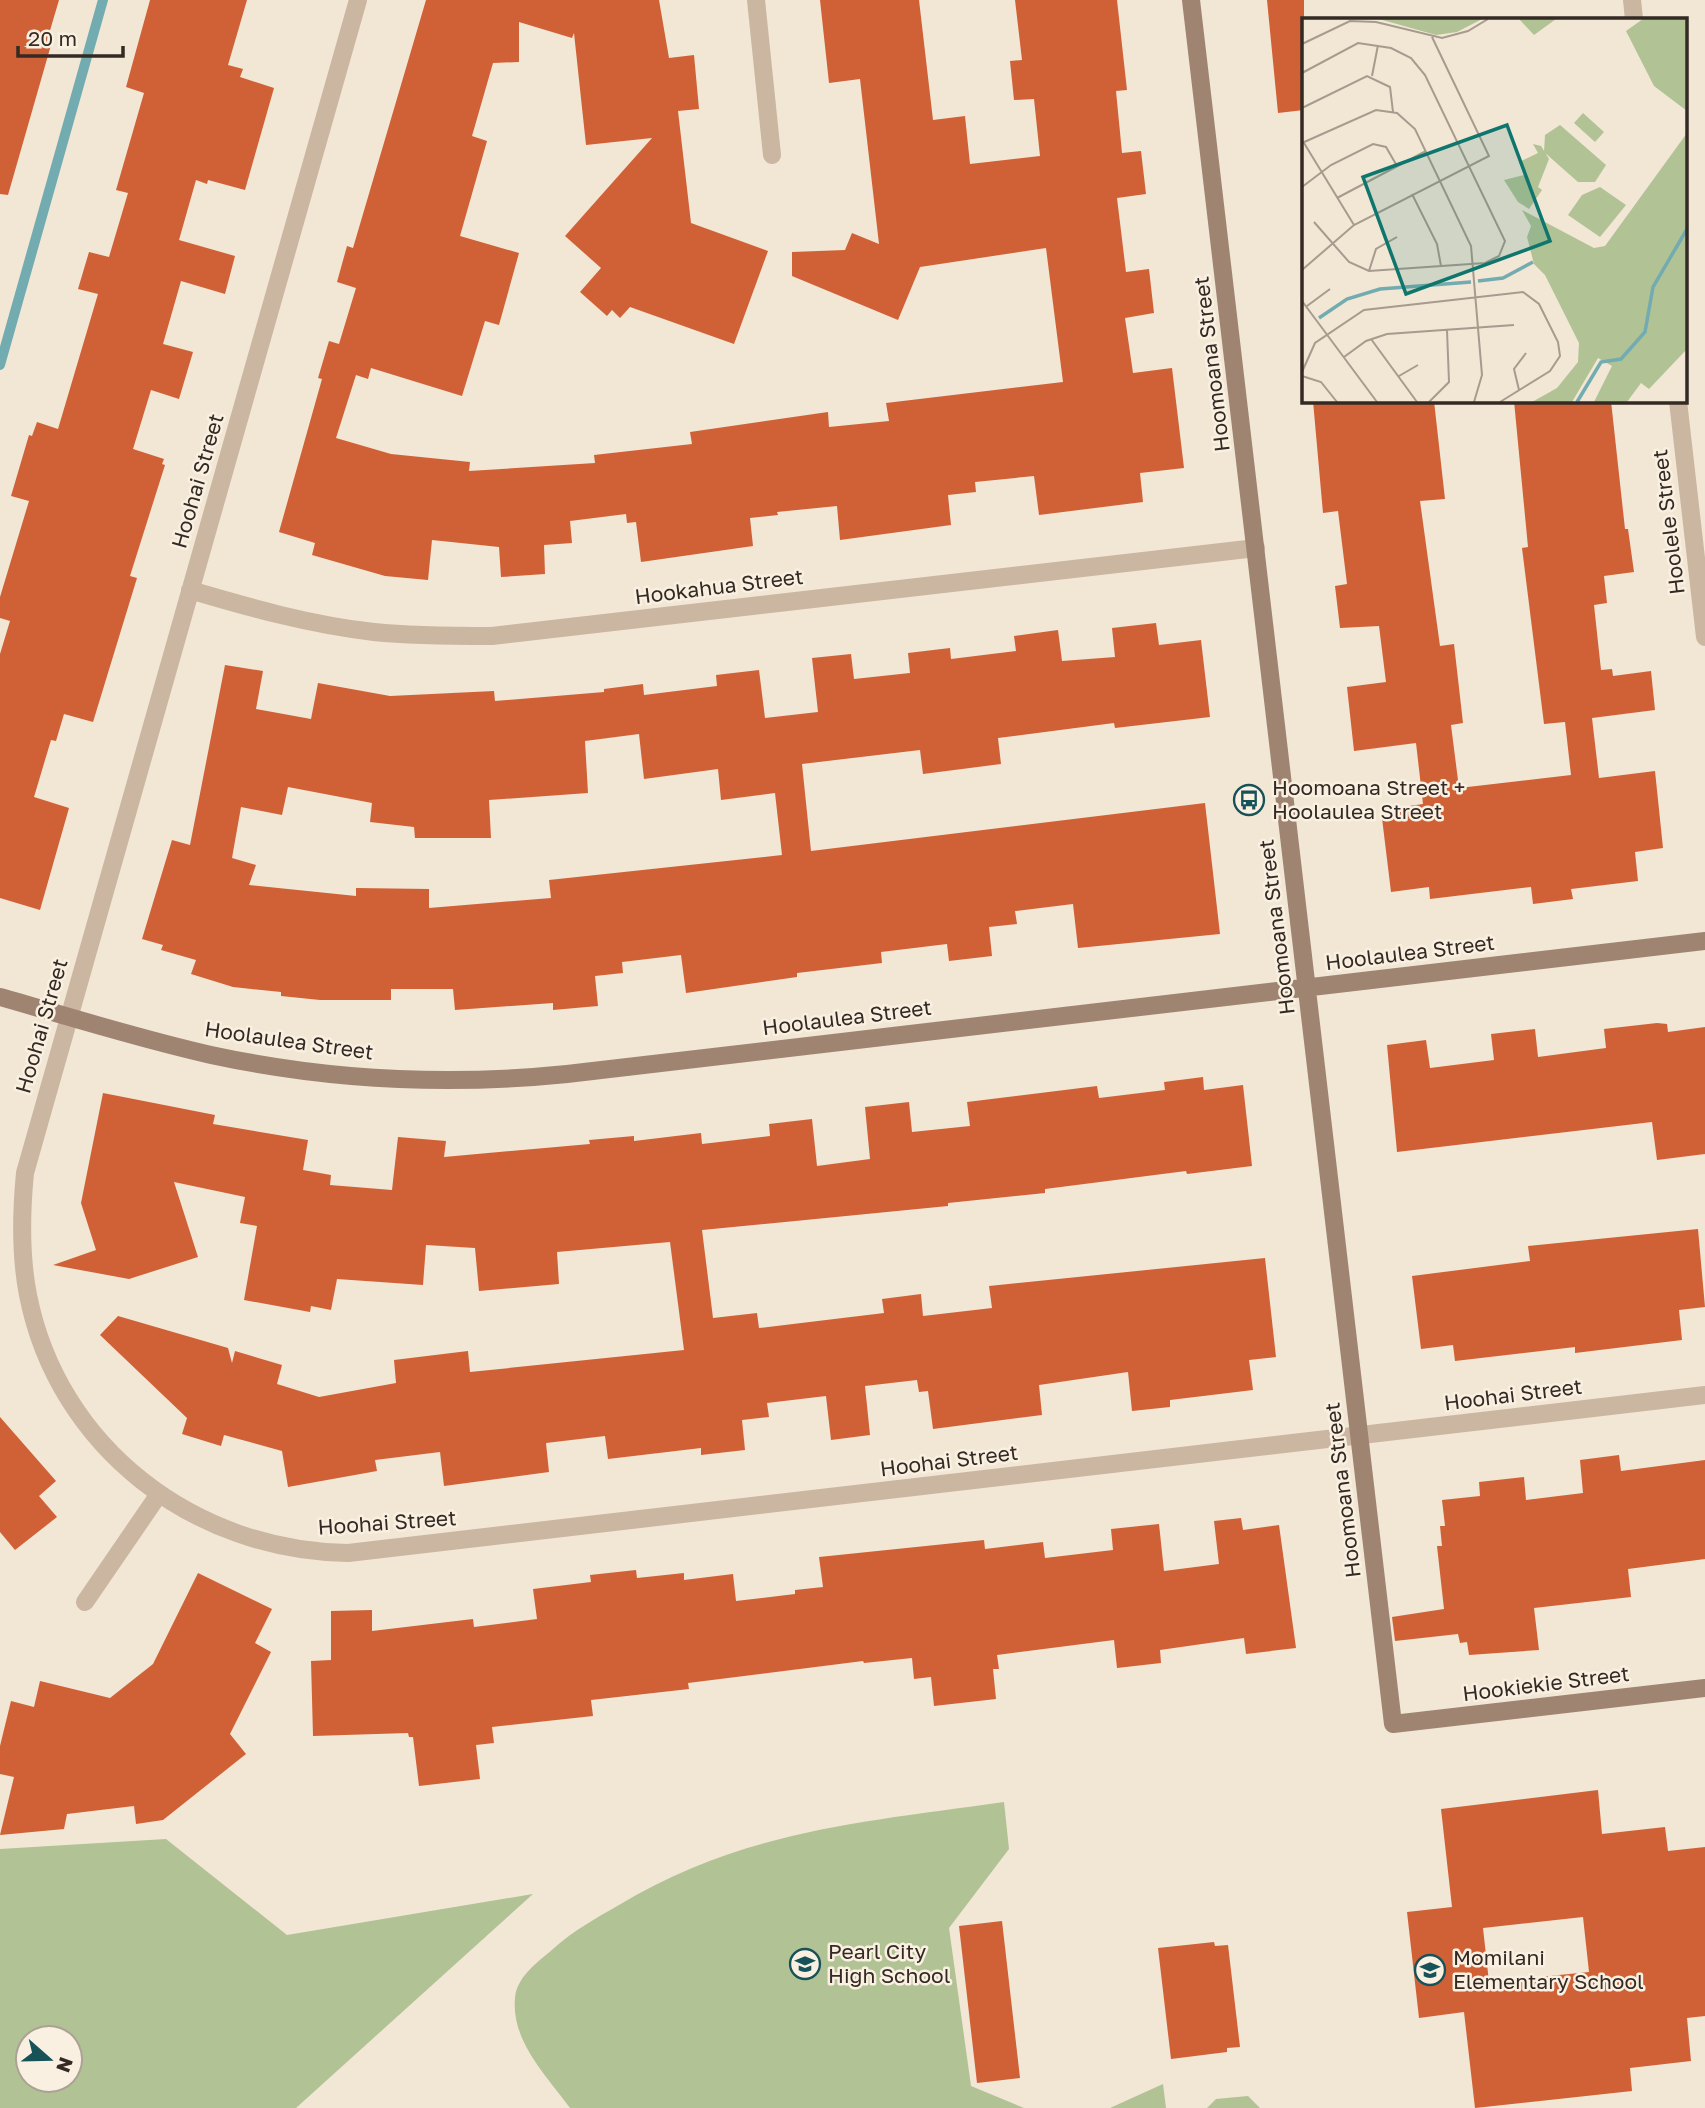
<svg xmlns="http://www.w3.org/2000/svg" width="1705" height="2108" viewBox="0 0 1705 2108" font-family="'Golos Text',sans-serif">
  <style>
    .green { fill: #b1c295; fill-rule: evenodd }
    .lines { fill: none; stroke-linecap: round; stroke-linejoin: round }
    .stream { stroke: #72acb1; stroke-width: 10 }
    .building { fill: #d06136; fill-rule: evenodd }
    .street { stroke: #cbb6a1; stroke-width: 18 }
    .secondary { stroke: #9f8472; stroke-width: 18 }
    .labels { text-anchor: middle; stroke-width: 5; stroke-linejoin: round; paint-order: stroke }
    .street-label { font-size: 21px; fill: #342a24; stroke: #faf0e1 }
    .poi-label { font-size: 21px; fill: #342a24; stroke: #faf0e1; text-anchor: start }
    .inset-river { fill: none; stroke: #72acb1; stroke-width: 3.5 }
    .inset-road { fill: none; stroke: #a69b8e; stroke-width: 2 }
    .view { fill: #0f766e; fill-opacity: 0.15; stroke: #0f766e; stroke-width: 3.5 }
    .inset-edge { fill: none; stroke: #342a24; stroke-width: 3.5 }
  </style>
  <rect width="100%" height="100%" fill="#f2e6d5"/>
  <path class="green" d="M 1004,1802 L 1009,1849 L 949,1928 L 971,2086 L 1024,2108 L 570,2108 C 546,2075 511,2041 515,1998 C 517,1976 538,1962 553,1949 C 573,1931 596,1918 619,1905 C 744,1830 864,1822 1004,1802 Z
    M 166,1839 L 287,1935 L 533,1894 L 296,2108 L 0,2108 L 0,1849 ZM 70,2038 L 70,2080 L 28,2080 L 28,2038 Z
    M 1163,2084 L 1166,2108 L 1110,2108 Z
    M 1248,2096 L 1260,2108 L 1207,2108 L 1216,2099 Z"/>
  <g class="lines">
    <path class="stream" d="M 0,365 L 103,0"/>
  </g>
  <path class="building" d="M 0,0 L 59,0 L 46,44 L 51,45 L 8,195 L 0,194 Z
    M 150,0 L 247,0 L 228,65 L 243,69 L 240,77 L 274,88 L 245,190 L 208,180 L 207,184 L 196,180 L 179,240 L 235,256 L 225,294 L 181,281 L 163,344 L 193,352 L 179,399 L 151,390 L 133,449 L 164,459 L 162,464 L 165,465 L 130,576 L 137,578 L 93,722 L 64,714 L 56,741 L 51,740 L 34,797 L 69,808 L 40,910 L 0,898 L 0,654 L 10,621 L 0,618 L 0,597 L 29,501 L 11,496 L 29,435 L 32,436 L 37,422 L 58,429 L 98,294 L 78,289 L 89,252 L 109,257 L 128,193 L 116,190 L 144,93 L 126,87 Z
    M 426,0 L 659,0 L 669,58 L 694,55 L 699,109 L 678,111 L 691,223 L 768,251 L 734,344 L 630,307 L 620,318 L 612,310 L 607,316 L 580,292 L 601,268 L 565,236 L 652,138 L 586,145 L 574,33 L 572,38 L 519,22 L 519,62 L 493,63 L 472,136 L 487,141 L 460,236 L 519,253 L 499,325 L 485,321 L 462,396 L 371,368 L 368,379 L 356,375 L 336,438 L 391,454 L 470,462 L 469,471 L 595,463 L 594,455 L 692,444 L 690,432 L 828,412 L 829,427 L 889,421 L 886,403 L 1063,382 L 1046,248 L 920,267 L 898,320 L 792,276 L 792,252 L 845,250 L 852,233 L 879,244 L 860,79 L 829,83 L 820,0 L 919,0 L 933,120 L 965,116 L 970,164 L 1040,156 L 1034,99 L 1014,100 L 1010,61 L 1022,60 L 1015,0 L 1117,0 L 1127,90 L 1116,91 L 1122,153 L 1141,151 L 1146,194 L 1117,198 L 1126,272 L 1149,269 L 1154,313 L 1125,318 L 1133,373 L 1172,368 L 1184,468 L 1140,473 L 1143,502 L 1039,515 L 1034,476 L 975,482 L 976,492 L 948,495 L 951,525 L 840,540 L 837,506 L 777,512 L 778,515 L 750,518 L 753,546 L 641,562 L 636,522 L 627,523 L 626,514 L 570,521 L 572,543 L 544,545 L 545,574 L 501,577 L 499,547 L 432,540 L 428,580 L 385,576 L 312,555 L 315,543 L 279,532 L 322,379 L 318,378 L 329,341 L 339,344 L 356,288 L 337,282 L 347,246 L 353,248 Z
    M 1267,0 L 1304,0 L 1304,110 L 1278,113 Z
    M 1313,401 L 1434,401 L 1445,499 L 1420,501 L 1440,646 L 1454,644 L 1463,723 L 1451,725 L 1459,788 L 1571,775 L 1565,722 L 1544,724 L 1522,548 L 1528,547 L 1514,401 L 1611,401 L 1625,529 L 1628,529 L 1634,572 L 1604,576 L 1607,603 L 1594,605 L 1601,670 L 1612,669 L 1613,676 L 1651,671 L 1655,710 L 1592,718 L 1599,778 L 1655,771 L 1663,848 L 1635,852 L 1638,881 L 1571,889 L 1573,899 L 1533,904 L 1531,887 L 1430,899 L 1429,887 L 1391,892 L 1381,810 L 1423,804 L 1416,743 L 1354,751 L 1347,687 L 1386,682 L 1379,626 L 1340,628 L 1335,586 L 1347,584 L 1338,511 L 1323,513 Z
    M 1156,623 L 1159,645 L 1201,640 L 1210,717 L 1115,728 L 1114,723 L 998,738 L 1001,764 L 923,774 L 920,750 L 802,764 L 811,851 L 1205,803 L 1220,934 L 1078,948 L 1073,904 L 1015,911 L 1017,924 L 989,927 L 992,956 L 949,961 L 947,944 L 881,952 L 882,963 L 797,973 L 797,977 L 686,993 L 681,955 L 622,962 L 623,973 L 595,976 L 598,1006 L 553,1010 L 553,1003 L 455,1010 L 453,989 L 391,989 L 391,1000 L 320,1000 L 281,996 L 281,992 L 233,987 L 191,974 L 196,960 L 161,950 L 163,945 L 142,939 L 172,840 L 190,845 L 225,665 L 263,671 L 256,709 L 311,719 L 318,683 L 390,696 L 494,691 L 495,701 L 604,692 L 604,689 L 643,684 L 644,695 L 717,686 L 716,675 L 759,670 L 765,718 L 818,712 L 812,658 L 851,654 L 854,679 L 910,673 L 908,653 L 950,648 L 951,659 L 1016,651 L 1014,636 L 1058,630 L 1062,661 L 1115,657 L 1112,628 ZM 639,734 L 644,779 L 718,769 L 721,800 L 775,793 L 782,855 L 549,880 L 551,898 L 429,908 L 429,889 L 356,888 L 356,896 L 249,885 L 256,865 L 232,858 L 241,807 L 282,815 L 288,787 L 372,803 L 370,822 L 414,827 L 415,838 L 491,838 L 489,800 L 588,793 L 585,741 Z
    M 1657,1023 L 1667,1024 L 1668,1032 L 1705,1027 L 1705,1154 L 1657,1160 L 1652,1122 L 1397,1152 L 1387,1045 L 1426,1040 L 1430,1068 L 1494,1060 L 1491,1034 L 1535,1029 L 1538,1057 L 1606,1048 L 1604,1029 Z
    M 1203,1077 L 1204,1090 L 1243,1085 L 1252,1166 L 1187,1174 L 1186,1171 L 1045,1189 L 1045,1193 L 948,1203 L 948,1206 L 702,1230 L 713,1318 L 757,1313 L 759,1328 L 884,1313 L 882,1299 L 921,1294 L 923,1316 L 992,1308 L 989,1286 L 1265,1258 L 1276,1357 L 1249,1360 L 1253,1390 L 1170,1400 L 1170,1407 L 1132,1411 L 1128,1372 L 1039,1385 L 1042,1415 L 933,1429 L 928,1391 L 919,1392 L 917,1380 L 865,1386 L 870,1435 L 831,1440 L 826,1396 L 767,1403 L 769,1417 L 742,1420 L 745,1450 L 701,1455 L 701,1448 L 608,1459 L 605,1436 L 546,1443 L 549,1472 L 444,1486 L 440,1452 L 375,1460 L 377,1471 L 288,1487 L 282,1451 L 224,1435 L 221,1446 L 182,1434 L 187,1418 L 100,1335 L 118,1316 L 228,1348 L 232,1363 L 235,1351 L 282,1365 L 277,1384 L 319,1397 L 396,1383 L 394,1360 L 468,1351 L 470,1372 L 684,1350 L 670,1242 L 557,1252 L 559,1284 L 479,1291 L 475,1248 L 426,1245 L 423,1285 L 337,1279 L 331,1310 L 311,1306 L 310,1312 L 244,1300 L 257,1226 L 240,1223 L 245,1197 L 174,1182 L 198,1257 L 129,1279 L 53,1265 L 96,1250 L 81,1203 L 103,1093 L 215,1115 L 213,1124 L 308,1140 L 303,1170 L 331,1175 L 330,1185 L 392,1190 L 398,1137 L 446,1141 L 444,1157 L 590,1144 L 589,1140 L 634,1136 L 634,1141 L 701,1133 L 702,1144 L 770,1136 L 769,1124 L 812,1119 L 817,1166 L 870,1159 L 865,1107 L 909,1102 L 912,1132 L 970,1126 L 967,1102 L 1097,1086 L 1099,1098 L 1165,1090 L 1164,1082 Z
    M 1698,1229 L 1705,1307 L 1679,1310 L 1682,1340 L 1575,1353 L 1575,1347 L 1455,1361 L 1453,1345 L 1421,1349 L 1412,1276 L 1530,1261 L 1528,1246 Z
    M 0,1417 L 56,1481 L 39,1496 L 57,1517 L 15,1550 L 0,1532 Z
    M 1619,1455 L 1621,1471 L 1705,1460 L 1705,1559 L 1628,1569 L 1631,1597 L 1534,1608 L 1539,1650 L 1469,1655 L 1467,1642 L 1460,1643 L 1458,1634 L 1395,1641 L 1392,1617 L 1444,1609 L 1437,1546 L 1442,1546 L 1440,1526 L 1445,1526 L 1442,1500 L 1480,1496 L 1479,1482 L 1524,1477 L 1526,1500 L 1583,1493 L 1580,1460 Z
    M 1241,1518 L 1243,1530 L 1279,1525 L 1296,1648 L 1246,1654 L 1244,1638 L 1160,1650 L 1161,1663 L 1117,1668 L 1114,1640 L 997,1655 L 999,1669 L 993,1669 L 996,1699 L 934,1706 L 931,1677 L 914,1679 L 912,1658 L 864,1663 L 863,1661 L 688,1683 L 689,1689 L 591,1700 L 593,1716 L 492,1727 L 494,1743 L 476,1745 L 480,1779 L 419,1786 L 413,1737 L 409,1737 L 408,1733 L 313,1736 L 311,1661 L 331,1660 L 331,1611 L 372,1610 L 372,1631 L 473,1619 L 474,1627 L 537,1619 L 533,1589 L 591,1582 L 590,1575 L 636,1570 L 637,1578 L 684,1573 L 684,1580 L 733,1574 L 736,1601 L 795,1594 L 795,1590 L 823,1587 L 819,1557 L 984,1540 L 985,1549 L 1043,1542 L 1045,1558 L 1113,1550 L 1111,1529 L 1159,1524 L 1164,1571 L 1219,1564 L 1214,1521 Z
    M 198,1573 L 272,1609 L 255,1643 L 271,1652 L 230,1734 L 246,1754 L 163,1820 L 136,1824 L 134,1806 L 67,1814 L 64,1829 L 0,1835 L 14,1777 L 0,1774 L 0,1746 L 11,1701 L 34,1707 L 40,1681 L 110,1698 L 153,1664 Z
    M 1598,1790 L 1602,1834 L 1665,1827 L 1668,1851 L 1705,1847 L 1705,2016 L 1687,2018 L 1691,2061 L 1630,2068 L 1632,2091 L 1475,2108 L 1464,2012 L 1419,2018 L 1407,1912 L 1452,1907 L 1441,1809 ZM 1583,1917 L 1589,1972 L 1489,1982 L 1483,1928 Z
    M 1002,1921 L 1020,2078 L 977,2083 L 959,1926 Z
    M 1214,1942 L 1215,1946 L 1228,1945 L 1240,2047 L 1227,2048 L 1227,2052 L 1171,2059 L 1158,1948 Z"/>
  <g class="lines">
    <path class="street" d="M 358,0 L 25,1173 C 21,1214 20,1254 28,1295 C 58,1448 195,1551 348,1553 L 1705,1395
      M 756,0 L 772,155
      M 1632,0 L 1634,19
      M 1678,401 L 1705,637
      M 190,590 C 251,608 311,625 374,632 C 413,636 452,636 492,636 L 1256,548
      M 85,1602 L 159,1494"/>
    <path class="secondary" d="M 1191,0 L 1393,1724 L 1705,1688
      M 0,997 C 70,1017 140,1039 211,1055 C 327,1080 449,1086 567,1074 L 1705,941"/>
  </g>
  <defs>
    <g id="bus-ring" transform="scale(1.575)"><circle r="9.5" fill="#faf0e1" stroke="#175259" stroke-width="1.5"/><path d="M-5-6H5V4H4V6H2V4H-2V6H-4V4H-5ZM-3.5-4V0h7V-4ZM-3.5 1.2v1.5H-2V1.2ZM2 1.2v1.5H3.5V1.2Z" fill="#175259"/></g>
    <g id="school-ring" transform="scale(1.575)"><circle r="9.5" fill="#faf0e1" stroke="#175259" stroke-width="1.5"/><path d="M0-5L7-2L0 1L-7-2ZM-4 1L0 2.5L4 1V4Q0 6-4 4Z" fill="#175259"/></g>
  </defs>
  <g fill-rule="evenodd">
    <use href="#bus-ring" x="1249" y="800"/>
    <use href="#school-ring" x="805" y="1964"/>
    <use href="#school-ring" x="1430" y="1970"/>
  </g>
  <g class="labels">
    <g class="street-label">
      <text transform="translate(1212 364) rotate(-97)" y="7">Hoomoana Street</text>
      <text transform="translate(198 481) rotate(-74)" y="7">Hoohai Street</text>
      <text transform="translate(1669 522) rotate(-97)" y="7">Hoolele Street</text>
      <text transform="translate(719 587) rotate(-7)" y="7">Hookahua Street</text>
      <text transform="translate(1277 927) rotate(-97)" y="7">Hoomoana Street</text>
      <text transform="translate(1410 953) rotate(-7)" y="7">Hoolaulea Street</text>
      <text transform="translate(847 1018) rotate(-7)" y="7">Hoolaulea Street</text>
      <text transform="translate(42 1026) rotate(-74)" y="7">Hoohai Street</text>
      <text transform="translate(289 1041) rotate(8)" y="7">Hoolaulea Street</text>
      <text transform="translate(1513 1395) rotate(-7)" y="7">Hoohai Street</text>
      <text transform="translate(949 1461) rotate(-7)" y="7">Hoohai Street</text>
      <text transform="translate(1343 1490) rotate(-97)" y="7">Hoomoana Street</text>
      <text transform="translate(387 1523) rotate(-4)" y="7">Hoohai Street</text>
      <text transform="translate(1546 1684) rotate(-7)" y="7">Hookiekie Street</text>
    </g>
    <g class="poi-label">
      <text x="1272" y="795">Hoomoana Street +<tspan x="1272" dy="24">Hoolaulea Street</tspan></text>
      <text x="828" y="1959">Pearl City<tspan x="828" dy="24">High School</tspan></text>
      <text x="1453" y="1965">Momilani<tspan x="1453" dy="24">Elementary School</tspan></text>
    </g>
  </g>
  <g transform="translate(1302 18)">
    <rect width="385" height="385" fill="#f2e6d5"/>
    <path d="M 77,1 L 180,1 L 155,14 L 134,17 ZM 217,1 L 254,1 L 232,17 ZM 341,1 L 385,1 L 385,93 L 352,68 L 324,13 ZM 281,95 L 302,114 L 293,124 L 272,105 ZM 258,107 L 304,147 L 293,164 L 276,164 L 242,134 L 243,117 ZM 385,115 L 385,331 L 347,371 L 339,365 L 325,384 L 292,384 L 310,348 L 296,340 L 270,384 L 230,384 L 255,370 L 276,344 L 277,325 L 243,257 L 232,246 L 225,219 L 229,208 L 220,192 L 292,230 L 303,228 ZM 231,126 L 239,128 L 247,141 L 236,169 L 240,172 L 227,191 L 216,184 L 202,162 L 222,157 L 217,144 L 236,135 ZM 298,169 L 324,187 L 298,219 L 266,197 L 280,177 Z" fill="#b1c295"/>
    <path class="inset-river" d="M 176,263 L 201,260 L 231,244M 17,300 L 45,281 L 78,271 L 169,264M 275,384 L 299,344 L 319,341 L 343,314 L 351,269 L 385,211"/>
    <path class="inset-road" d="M 0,26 L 48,3 L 74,4 L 140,20 L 166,13 L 186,1M 0,55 L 56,25 L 89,30 L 109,40 L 123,57 L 203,223 L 197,238 L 183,245 L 67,253 L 47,244 L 12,204M 70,58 L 76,27M 0,90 L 65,58 L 88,69 L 91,94M 0,125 L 74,92 L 95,95 L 113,111 L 169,228 L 180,357 L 172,384M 2,125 L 52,207M 0,169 L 29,147 L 71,126 L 84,129 L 95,148M 110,176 L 135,226 L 139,248M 35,180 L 124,133M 0,252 L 52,207 L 187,138 L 130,19M 67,253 L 74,231 L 95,219M 0,283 L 75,384M 5,288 L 28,271M 69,321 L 115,384M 42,339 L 64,323 L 85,316 L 212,307M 0,354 L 13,325 L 62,292 L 221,274 L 237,286 L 256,324 L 258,338 L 248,353 L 198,384M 0,358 L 19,364 L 35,384M 97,358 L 116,347M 217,372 L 212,351 L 224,335M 127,384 L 147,364 L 145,312"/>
    <path class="view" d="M 205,107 L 248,223 L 104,276 L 61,159 Z"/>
    <rect width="385" height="385" class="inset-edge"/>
  </g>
  <g transform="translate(49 2059) rotate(110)"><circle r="33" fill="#faf0e1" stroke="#aba195" stroke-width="2"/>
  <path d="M0-5L12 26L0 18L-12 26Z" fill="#175259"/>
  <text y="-10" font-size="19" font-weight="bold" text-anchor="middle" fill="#342a24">N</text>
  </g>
  <path d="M18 46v10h105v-10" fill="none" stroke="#342a24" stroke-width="3.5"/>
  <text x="28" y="46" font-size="21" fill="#342a24" stroke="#faf0e1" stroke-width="5" paint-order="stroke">20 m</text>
</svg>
